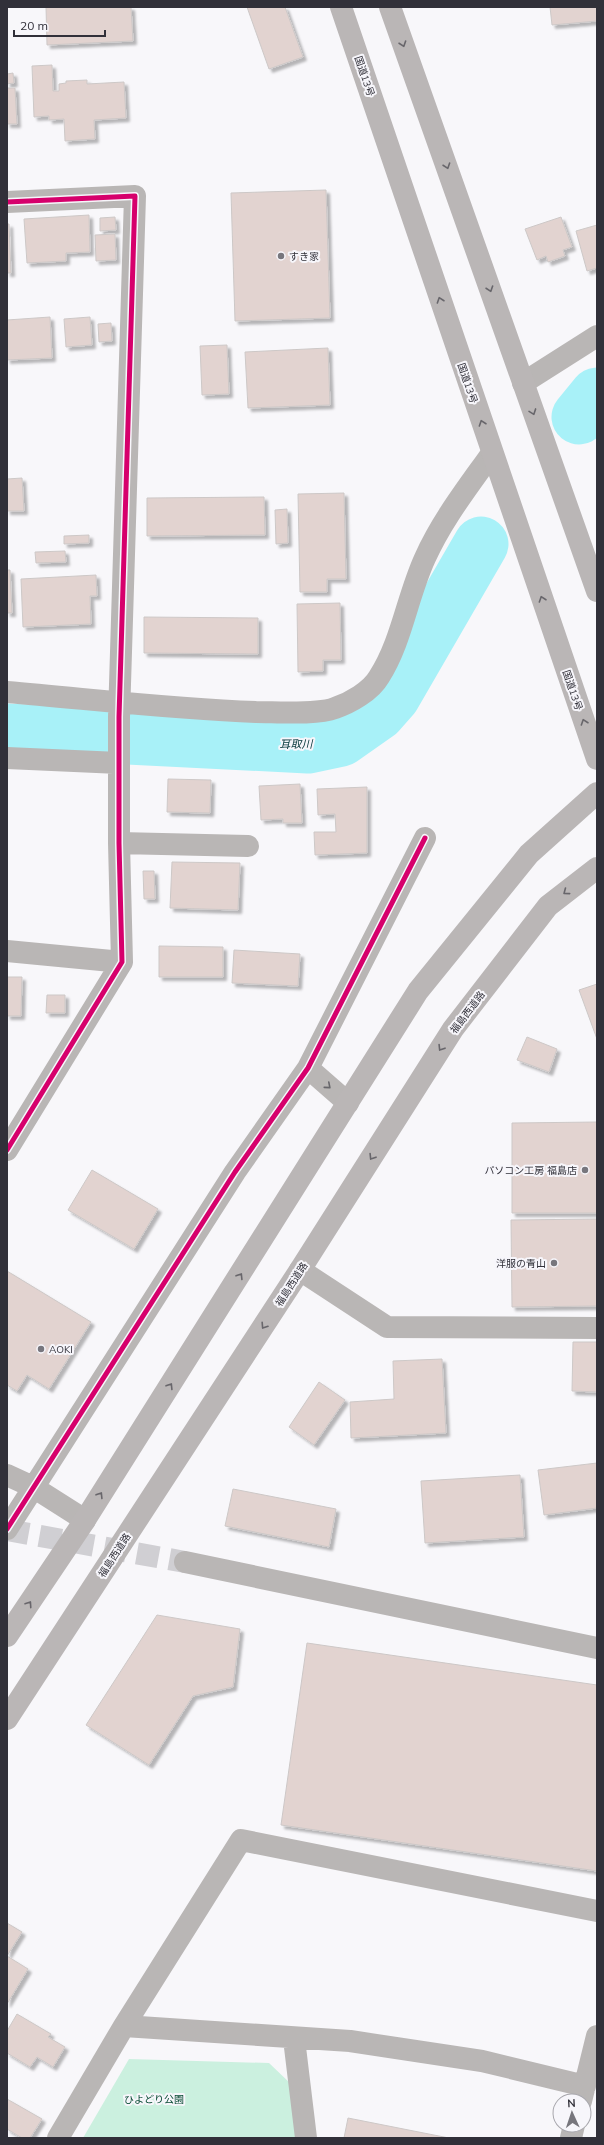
<svg xmlns="http://www.w3.org/2000/svg" width="604" height="2145" viewBox="0 0 604 2145" font-family="Mulish,'Noto Sans JP',sans-serif">
  <style>
    .green { fill: #cbf0df }
    .lines { fill: none; stroke-linecap: round; stroke-linejoin: round }
    .river { stroke: #a8f1f8; stroke-width: 55 }
    .building { fill: #e2d3d0; stroke: #cdc8c7; filter: url(#shadow) }
    .minor-tunnel { stroke: #d0cfd3; stroke-width: 22; stroke-dasharray: 22 11; stroke-linecap: butt }
    .minor { stroke: #b9b6b5; stroke-width: 22 }
    .trunk { stroke: #bab6b6; stroke-width: 22 }
    .cycleway-casing { stroke: #f7f6fb; stroke-width: 8 }
    .cycleway { stroke: #d6006c; stroke-width: 5 }
    .oneway { stroke: #68666b }
    .oneway2 { stroke: #67666b }
    .poi-dot { fill: #77767d; stroke: #f7f6fb; stroke-width: 1.5 }
    .labels { text-anchor: middle; stroke-width: 4; stroke-linejoin: round; paint-order: stroke }
    .street-label { font-size: 10px; fill: #313039; stroke: #f7f6fb }
    .poi-label { font-size: 10px; fill: #313039; stroke: #f7f6fb; text-anchor: start }
    .park-label { font-size: 10px; fill: #00462e; stroke: #f7f6fb }
    .water-label { font-size: 11px; font-style: italic; fill: #003337; stroke: #f7f6fb }
  </style>
  <defs>
    <filter id="shadow"><feDropShadow dx="3.5" dy="3.5" stdDeviation="1" flood-color="#0004"/></filter>
  </defs>
  <rect width="100%" height="100%" fill="#f8f7fa"/>
  <path class="green" d="M 129,2059 L 269,2063 L 291,2084 L 297,2138 L 83,2138 Z"/>
  <g class="lines">
    <path class="river" d="M 579,417 L 597,395
      M 7,731 L 308,746 L 341,739 L 378,713 L 393,696 L 481,544"/>
  </g>
  <path class="building" d="M 46,7 L 131,7 L 133,41 L 47,45 Z
    M 247,7 L 285,7 L 303,57 L 269,69 Z
    M 550,7 L 597,7 L 597,21 L 552,25 Z
    M 52,65 L 53,91 L 59,91 L 59,84 L 66,83 L 66,81 L 87,80 L 87,84 L 124,82 L 126,118 L 94,120 L 95,139 L 65,141 L 64,119 L 49,120 L 49,116 L 34,117 L 32,66 Z
    M 13,73 L 14,83 L 7,84 L 7,74 Z
    M 7,88 L 15,88 L 17,124 L 7,124 Z
    M 326,190 L 330,318 L 235,321 L 231,193 Z
    M 89,215 L 90,252 L 66,253 L 66,261 L 27,263 L 24,219 Z
    M 115,217 L 116,230 L 100,231 L 100,218 Z
    M 561,217 L 572,247 L 563,250 L 565,256 L 548,262 L 546,256 L 537,260 L 525,229 Z
    M 7,224 L 9,224 L 11,273 L 7,273 Z
    M 597,225 L 597,268 L 587,271 L 576,231 Z
    M 115,234 L 116,260 L 96,261 L 95,235 Z
    M 50,317 L 52,358 L 7,360 L 7,320 Z
    M 90,317 L 92,345 L 66,347 L 64,319 Z
    M 111,323 L 112,341 L 99,342 L 98,324 Z
    M 227,345 L 229,394 L 202,395 L 200,346 Z
    M 328,348 L 330,405 L 248,408 L 245,352 Z
    M 22,478 L 24,511 L 7,511 L 7,479 Z
    M 344,493 L 346,579 L 327,579 L 327,592 L 300,592 L 298,494 Z
    M 264,497 L 265,535 L 147,536 L 147,498 Z
    M 287,509 L 288,543 L 276,544 L 275,510 Z
    M 89,535 L 89,543 L 64,544 L 64,536 Z
    M 65,551 L 66,562 L 36,563 L 35,552 Z
    M 7,570 L 10,570 L 12,613 L 7,613 Z
    M 96,575 L 97,596 L 90,596 L 91,624 L 23,627 L 21,579 Z
    M 340,603 L 341,660 L 323,660 L 323,671 L 298,672 L 297,604 Z
    M 144,617 L 258,618 L 258,654 L 144,653 Z
    M 168,779 L 211,780 L 210,813 L 167,812 Z
    M 300,784 L 302,823 L 283,823 L 283,819 L 261,820 L 259,786 Z
    M 367,787 L 367,853 L 315,855 L 314,832 L 336,832 L 335,814 L 318,815 L 317,789 Z
    M 172,862 L 240,863 L 238,910 L 170,908 Z
    M 143,871 L 154,871 L 155,899 L 144,899 Z
    M 159,946 L 223,947 L 223,977 L 159,977 Z
    M 234,950 L 300,954 L 298,986 L 232,983 Z
    M 7,977 L 22,977 L 21,1016 L 7,1016 Z
    M 597,984 L 597,1039 L 579,990 Z
    M 47,995 L 65,995 L 65,1013 L 46,1013 Z
    M 527,1037 L 557,1049 L 549,1072 L 517,1060 Z
    M 597,1122 L 597,1213 L 512,1213 L 512,1123 Z
    M 92,1170 L 158,1209 L 134,1249 L 68,1210 Z
    M 597,1219 L 597,1306 L 512,1307 L 511,1220 Z
    M 7,1271 L 91,1322 L 49,1389 L 27,1375 L 17,1391 L 7,1385 Z
    M 573,1342 L 597,1342 L 597,1392 L 572,1391 Z
    M 442,1359 L 446,1433 L 351,1438 L 350,1402 L 394,1399 L 393,1361 Z
    M 319,1382 L 345,1400 L 314,1445 L 289,1427 Z
    M 597,1463 L 597,1508 L 544,1515 L 538,1470 Z
    M 520,1475 L 524,1537 L 425,1543 L 421,1481 Z
    M 233,1489 L 336,1509 L 329,1547 L 225,1526 Z
    M 157,1615 L 240,1629 L 233,1687 L 193,1696 L 149,1765 L 86,1725 Z
    M 307,1643 L 597,1685 L 597,1871 L 281,1825 Z
    M 7,1923 L 22,1932 L 7,1956 L 28,1969 L 7,2004 Z
    M 17,2014 L 51,2034 L 48,2037 L 65,2047 L 53,2067 L 37,2057 L 30,2067 L 7,2053 L 7,2031 Z
    M 7,2099 L 42,2119 L 30,2138 L 22,2138 L 7,2129 Z
    M 348,2118 L 449,2138 L 344,2138 Z"/>
  <g class="lines">
    <path class="minor-tunnel" d="M 7,1530 L 185,1562"/>
    <path class="minor" d="M 7,202 L 135,196 L 119,717 L 119,843 L 122,962 L 7,1150
      M 523,383 L 597,336
      M 7,692 C 90,699 173,709 256,712 C 277,712 317,715 335,708 C 350,703 371,691 379,677 C 402,641 407,597 425,558 C 442,520 468,487 492,453
      M 7,758 L 119,763
      M 119,843 L 248,846
      M 7,951 L 122,962
      M 308,1068 L 348,1103
      M 300,1270 L 387,1327 L 597,1328
      M 7,1475 L 33,1487 L 85,1520
      M 7,1529 L 235,1172 L 308,1068 L 425,838
      M 185,1562 L 597,1648
      M 124,2026 L 350,2041 L 482,2061 L 585,2086
      M 294,2039 L 306,2138
      M 581,2101 L 597,2036
      M 58,2138 L 124,2026 L 241,1840 L 597,1911
      M 571,2138 L 574,2125"/>
    <path class="trunk" d="M 341,7 L 597,759
      M 390,7 L 597,591
      M 7,1636 L 85,1520 L 418,991 L 529,854 L 597,793
      M 7,1719 L 300,1270 L 453,1029 L 548,906 L 597,868"/>
    <g class="cycleway-casing">
      <path id="cycleway" d="M 7,202 L 135,196 L 119,717 L 119,843 L 122,962 L 7,1150
        M 7,1529 L 235,1172 L 308,1068 L 425,838"/>
    </g>
    <use href="#cycleway" class="cycleway"/>
  </g>
  <defs><path id="oneway-chevron" d="M-2-3.5L2.5 0L-2 3.5" fill="none" stroke-width="1.6" stroke-linecap="round" stroke-linejoin="round"/></defs>
  <g class="oneway">
    <use href="#oneway-chevron" transform="translate(403 44) rotate(71)"/>
    <use href="#oneway-chevron" transform="translate(447 166) rotate(71)"/>
    <use href="#oneway-chevron" transform="translate(490 289) rotate(71)"/>
    <use href="#oneway-chevron" transform="translate(440 300) rotate(-109)"/>
    <use href="#oneway-chevron" transform="translate(533 412) rotate(70)"/>
    <use href="#oneway-chevron" transform="translate(482 423) rotate(-109)"/>
    <use href="#oneway-chevron" transform="translate(542 599) rotate(-109)"/>
    <use href="#oneway-chevron" transform="translate(584 722) rotate(-109)"/>
    <use href="#oneway-chevron" transform="translate(566 892) rotate(143)"/>
    <use href="#oneway-chevron" transform="translate(441 1048) rotate(122)"/>
    <use href="#oneway-chevron" transform="translate(372 1157) rotate(122)"/>
    <use href="#oneway-chevron" transform="translate(240 1276) rotate(-58)"/>
    <use href="#oneway-chevron" transform="translate(264 1326) rotate(123)"/>
    <use href="#oneway-chevron" transform="translate(170 1386) rotate(-58)"/>
    <use href="#oneway-chevron" transform="translate(100 1495) rotate(-58)"/>
    <use href="#oneway-chevron" transform="translate(29 1604) rotate(-56)"/>
  </g>
  <use class="oneway2" href="#oneway-chevron" transform="translate(328 1086) rotate(41)"/>
  <g class="poi-dot">
    <circle cx="281" cy="256" r="4"/>
    <circle cx="585" cy="1170" r="4"/>
    <circle cx="554" cy="1263" r="4"/>
    <circle cx="41" cy="1349" r="4"/>
  </g>
  <g class="labels">
    <g class="street-label">
      <text transform="translate(365 76) rotate(71)" y="4">国道13号</text>
      <text transform="translate(468 383) rotate(71)" y="4">国道13号</text>
      <text transform="translate(573 690) rotate(71)" y="4">国道13号</text>
      <text transform="translate(467 1012) rotate(-53)" y="4">福島西道路</text>
      <text transform="translate(291 1284) rotate(-57)" y="4">福島西道路</text>
      <text transform="translate(114 1555) rotate(-57)" y="4">福島西道路</text>
    </g>
    <g class="poi-label">
      <text x="289" y="260">すき家</text>
      <text x="577" y="1174" text-anchor="end">パソコン工房 福島店</text>
      <text x="546" y="1267" text-anchor="end">洋服の青山</text>
      <text x="49" y="1353">AOKI</text>
    </g>
    <g class="park-label">
      <text x="154" y="2103">ひよどり公園</text>
    </g>
    <g class="water-label">
      <text transform="translate(296 744) rotate(-1)" y="4">耳取川</text>
    </g>
  </g>
  <rect width="604" height="2145" fill="none" stroke="#313039" stroke-width="16"/>
  <g transform="translate(572 2113) rotate(357)"><circle r="19" fill="#f7f6fb" stroke="#a8a7ad"/>
  <path d="M0-3L7 15L0 10L-7 15Z" fill="#77767d"/>
  <text y="-6" font-size="11" font-weight="bold" text-anchor="middle" fill="#313039">N</text>
  </g>
  <path d="M14 30v6h91v-6" fill="none" stroke="#313039" stroke-width="2"/>
  <text x="20" y="30" font-size="12" fill="#313039" stroke="#f7f6fb" stroke-width="3" paint-order="stroke">20 m</text>
</svg>
